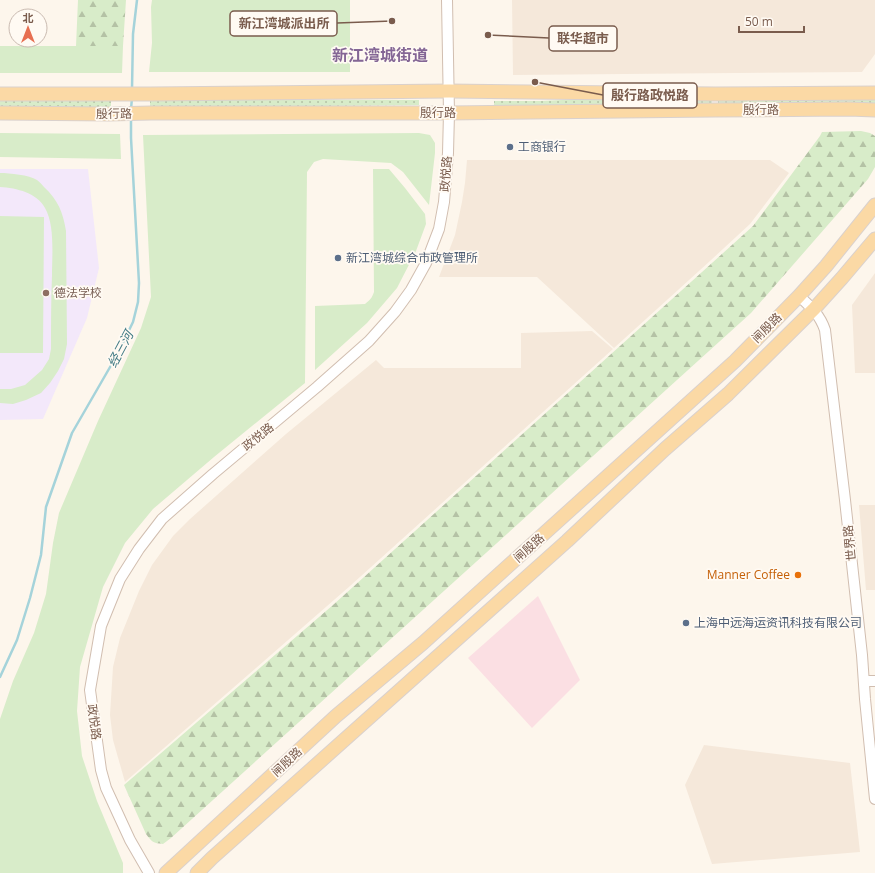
<svg xmlns="http://www.w3.org/2000/svg" width="875" height="873" viewBox="0 0 875 873" font-family="'Open Sans','Noto Sans SC',sans-serif">
  <style>
    .residential { fill: #f5e8da }
    .education { fill: #f3e8fa }
    .medical { fill: #fbdfe3 }
    .grass { fill: url(#grass-dots) }
    .forest { fill: url(#forest-firs) }
    .park { fill: #d8ecc9 }
    .lines { fill: none; stroke-linecap: round; stroke-linejoin: round }
    .stream { stroke: #a5d3da; stroke-width: 2.5 }
    .minor-casing { stroke: #d1beb0; stroke-width: 12 }
    .major-casing { stroke: #dad1cd; stroke-width: 15 }
    .minor { stroke: #fff; stroke-width: 10 }
    .major { stroke: #fbd9a5; stroke-width: 13 }
    .service-dot { fill: #5c6f8a; stroke: #fffaf3; stroke-width: 1.5 }
    .education-dot { fill: #8d6e63; stroke: #fffaf3; stroke-width: 1.5 }
    .food-dot { fill: #e8710a; stroke: #fffaf3; stroke-width: 1.5 }
    .labels { text-anchor: middle; stroke-width: 3.5; stroke-linejoin: round; paint-order: stroke }
    .street-label { font-size: 12px; fill: #7a5c4d; stroke: #fffaf3 }
    .service-label { font-size: 12px; fill: #4e5e75; stroke: #fffaf3; text-anchor: start }
    .education-label { font-size: 12px; fill: #785e54; stroke: #fffaf3; text-anchor: start }
    .food-label { font-size: 12px; fill: #c56008; stroke: #fffaf3; text-anchor: end }
    .water-label { font-size: 13px; font-style: italic; fill: #437c86; stroke: #fffaf3 }
    .district-label { font-size: 16px; font-weight: bold; fill: #846695; stroke: #fffaf3 }
    .leader { fill: none; stroke: #7a5c4d; stroke-width: 1.5 }
    .callout-dot { fill: #7a5c4d; stroke: #fffaf3; stroke-width: 1.5 }
    .callout { fill: #fffaf3; stroke: #7a5c4d; stroke-width: 1.5 }
    .callout-label { font-size: 13px; text-anchor: middle; font-weight: bold; fill: #7a5c4d }
  </style>
  <defs>
    <pattern id="grass-dots" width="8" height="8" patternUnits="userSpaceOnUse"><rect width="8" height="8" fill="#d8ecc9"/><path d="M2 2h.1M6 6h.1" fill="none" stroke="#b4c2a5" stroke-width="1.8" stroke-linecap="round"/></pattern>
    <pattern id="forest-firs" width="22" height="20" patternUnits="userSpaceOnUse"><rect width="22" height="20" fill="#d8ecc9"/><path d="M5 1l3.5 6h-7zM16 11l3.5 6h-7z" fill="#b4c2a5"/></pattern>
  </defs>
  <rect width="100%" height="100%" fill="#fdf6ec"/>
  <path class="residential" d="M 512,0 L 875,0 L 875,54 L 862,72 L 513,75 Z
    M 467,160 L 770,160 L 789,173 L 750,224 L 710,261 L 614,348 L 537,277 L 439,277 L 455,235 L 462,202 L 465,183 Z
    M 875,273 L 875,373 L 855,373 L 852,305 Z
    M 592,331 L 613,349 L 350,586 L 125,782 L 113,740 L 110,715 L 113,667 L 120,638 L 139,591 L 152,565 L 173,536 L 190,519 L 286,434 L 376,360 L 384,368 L 521,368 L 521,333 Z
    M 859,505 L 875,505 L 875,590 L 866,590 Z
    M 704,745 L 850,763 L 860,852 L 712,864 L 685,785 Z"/>
  <path class="education" d="M 0,169 L 88,169 L 99,268 L 87,318 L 43,419 L 0,420 Z"/>
  <path class="medical" d="M 538,596 L 580,680 L 532,728 L 468,658 Z"/>
  <path class="grass" d="M 150,99 L 419,100 L 419,105 L 150,108 Z
    M 583,99 L 712,99 L 712,105 L 494,107 L 494,101 L 541,101 Z
    M 718,99 L 875,99 L 875,104 L 718,105 Z
    M 0,100 L 111,101 L 111,109 L 0,109 Z"/>
  <path class="forest" d="M 78,0 L 126,0 L 123,46 L 76,46 Z
    M 861,131 L 870,133 L 875,136 L 875,167 L 868,179 L 751,313 L 171,838 L 163,844 C 153,843 152,842 146,834 L 124,785 L 333,605 L 753,226 L 820,136 L 822,132 Z"/>
  <path class="park" d="M 152,0 L 350,0 L 350,72 L 149,72 L 152,43 L 151,7 Z
    M 0,46 L 123,46 L 122,73 L 0,73 Z
    M 0,133 L 120,134 L 121,159 L 0,157 Z
    M 419,133 L 430,135 L 435,143 L 435,153 L 429,205 L 403,172 L 391,163 L 323,159 L 314,162 L 307,172 L 305,383 L 214,457 L 153,509 L 125,543 L 103,587 L 80,667 L 77,711 L 82,756 L 97,801 L 123,863 L 123,873 L 0,873 L 0,719 L 13,681 L 34,633 L 46,594 L 53,543 L 59,513 L 98,421 L 141,328 L 151,297 L 143,135 Z
    M 373,169 L 389,169 L 405,188 L 425,214 L 426,224 L 416,251 L 397,288 L 367,323 L 315,370 L 315,306 L 365,304 C 370,300 372,298 374,292 Z
    M 0,173 C 10,173 29,175 37,180 C 40,182 42,185 44,187 C 58,200 63,212 66,231 L 67,344 L 64,359 L 58,371 L 50,383 L 41,393 L 26,400 L 13,404 L 0,403 L 0,389 L 11,389 L 25,385 L 42,370 L 49,359 L 51,349 C 51,325 51,300 52,275 C 52,256 55,225 45,208 C 37,193 17,188 0,187 Z
    M 0,216 L 44,217 L 43,353 L 0,353 Z"/>
  <g class="lines">
    <path class="stream" d="M 132,89 L 133,34 L 137,0
      M 131,109 L 132,98
      M 0,677 L 17,640 L 30,598 L 41,555 L 46,507 L 72,433 L 117,355 L 133,322 L 138,302 L 139,283 L 131,138 L 131,118"/>
    <g class="minor-casing">
      <path id="minor" d="M 799,296 C 811,307 820,315 825,330 L 845,500 L 862,655 L 865,699 L 875,799
        M 864,681 L 875,681
        M 149,873 L 130,840 L 106,788 L 101,770 L 90,690 L 101,626 L 120,579 L 139,549 L 162,519 L 213,474 L 317,387 L 369,341 L 395,312 L 411,290 L 426,263 L 439,229 L 444,202 L 448,153 L 449,113 L 447,0"/>
    </g>
    <g class="major-casing">
      <path id="major" d="M 0,94 L 150,94 L 449,91 L 715,94 L 875,93
        M 0,113 L 109,114 L 151,113 L 449,113 L 715,110 L 849,109 L 875,110
        M 166,873 L 336,716 L 423,643 L 735,361 L 799,296 L 826,266 L 875,205
        M 197,873 L 212,858 L 567,541 L 665,449 L 728,394 L 814,309 L 842,278 L 875,239"/>
    </g>
    <use href="#minor" class="minor"/>
    <use href="#major" class="major"/>
  </g>
  <g class="service-dot">
    <circle cx="510" cy="147" r="4"/>
    <circle cx="338" cy="258" r="4"/>
    <circle cx="686" cy="623" r="4"/>
  </g>
  <circle class="education-dot" cx="46" cy="293" r="4"/>
  <circle class="food-dot" cx="798" cy="575" r="4"/>
  <g class="labels">
    <g class="street-label">
      <text x="761" y="114">殷行路</text>
      <text x="438" y="117">殷行路</text>
      <text transform="translate(114 114) rotate(-1)" y="4">殷行路</text>
      <text transform="translate(446 174) rotate(-86)" y="4">政悦路</text>
      <text transform="translate(767 328) rotate(-45)" y="4">闸殷路</text>
      <text transform="translate(258 437) rotate(-39)" y="4">政悦路</text>
      <text transform="translate(850 543) rotate(-96)" y="4">世界路</text>
      <text transform="translate(529 548) rotate(-42)" y="4">闸殷路</text>
      <text transform="translate(94 722) rotate(82)" y="4">政悦路</text>
      <text transform="translate(287 762) rotate(-43)" y="4">闸殷路</text>
    </g>
    <g class="service-label">
      <text x="518" y="151">工商银行</text>
      <text x="346" y="262">新江湾城综合市政管理所</text>
      <text x="694" y="627">上海中远海运资讯科技有限公司</text>
    </g>
    <g class="education-label">
      <text x="54" y="297">德法学校</text>
    </g>
    <g class="food-label">
      <text x="790" y="579">Manner Coffee</text>
    </g>
    <g class="water-label">
      <text transform="translate(120 349) rotate(-62)" y="5">经三河</text>
    </g>
    <g class="district-label">
      <text x="380" y="61">新江湾城街道</text>
    </g>
  </g>
  <path class="leader" d="M392 21L337 23M488 35L549 38M535 82L603 95"/>
  <g class="callout-dot">
    <circle cx="392" cy="21" r="4"/>
    <circle cx="488" cy="35" r="4"/>
    <circle cx="535" cy="82" r="4"/>
  </g>
  <g class="callout">
    <rect x="230" y="11" width="107" height="25" rx="4"/>
    <rect x="549" y="26" width="68" height="25" rx="4"/>
    <rect x="603" y="83" width="94" height="25" rx="4"/>
  </g>
  <g class="callout-label">
    <text x="284" y="28">新江湾城派出所</text>
    <text x="583" y="43">联华超市</text>
    <text x="650" y="100">殷行路政悦路</text>
  </g>
  <g transform="translate(28 28)"><circle r="19" fill="#fffaf3" stroke="#cabbb1"/>
  <path d="M0-3L7 15L0 10L-7 15Z" fill="#e76f51"/>
  <text y="-6" font-size="11" font-weight="bold" text-anchor="middle" fill="#7a5c4d">北</text>
  </g>
  <path d="M739 26v6h65v-6" fill="none" stroke="#7a5c4d" stroke-width="2"/>
  <text x="745" y="26" font-size="12" fill="#7a5c4d" stroke="#fffaf3" stroke-width="3" paint-order="stroke">50 m</text>
</svg>
